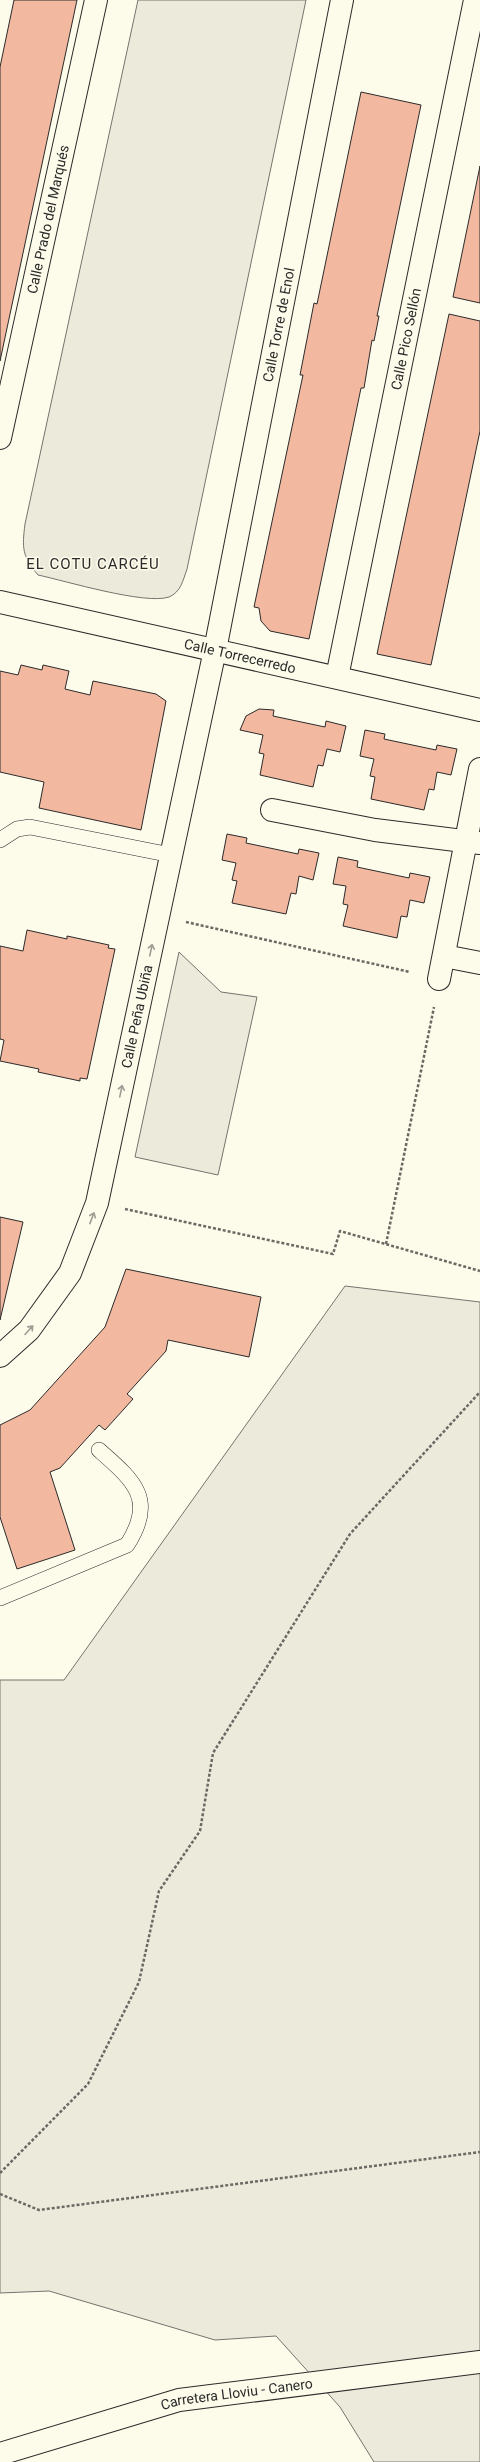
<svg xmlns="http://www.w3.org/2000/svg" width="480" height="2462" viewBox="0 0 480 2462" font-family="Roboto,sans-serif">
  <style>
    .green { fill: #ecebdb; stroke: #74746e }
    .parking { fill: #eceadb; stroke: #74746e }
    .building { fill: #f2b8a0; stroke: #2b2b2b }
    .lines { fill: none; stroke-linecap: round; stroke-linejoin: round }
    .lane-casing { stroke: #2b2b2b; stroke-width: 16 }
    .street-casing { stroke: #2b2b2b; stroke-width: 24 }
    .highway-casing { stroke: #2b2b2b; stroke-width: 24 }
    .path { stroke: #6a6964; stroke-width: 2.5; stroke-dasharray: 3 2; stroke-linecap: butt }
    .lane { stroke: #fdfbea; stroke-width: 15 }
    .street { stroke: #fdfbea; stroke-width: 22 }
    .highway { stroke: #fdfbea; stroke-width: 22 }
    .oneway { stroke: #9e9d94 }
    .labels { text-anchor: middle; stroke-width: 3; stroke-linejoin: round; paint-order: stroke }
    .street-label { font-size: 14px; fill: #2b2b2b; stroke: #fdfbea }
    .neighbourhood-label { font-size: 15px; letter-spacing: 1px; fill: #2b2b2b; stroke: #fdfbea }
  </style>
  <rect width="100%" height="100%" fill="#fdfbea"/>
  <path class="green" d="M 138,0 L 306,0 L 187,569 C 183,580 181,592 169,597 C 145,605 66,581 38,575 C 22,556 22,548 25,524 Z
    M 345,1286 L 480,1302 L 480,2462 L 374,2462 L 340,2407 L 276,2336 L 215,2340 L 49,2291 L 0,2293 L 0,1680 L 64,1680 Z"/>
  <path class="parking" d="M 179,952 L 221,992 L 257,997 L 218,1175 L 135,1157 Z"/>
  <path class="building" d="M 14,0 L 77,0 L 0,361 L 0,67 Z
    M 361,92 L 421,105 L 377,316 L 379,316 L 374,341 L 372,340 L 364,388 L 361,388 L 309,639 L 270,631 L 261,621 L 259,608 L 254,607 L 303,375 L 300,375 L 314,303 L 317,304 Z
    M 480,166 L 480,303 L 453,297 Z
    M 449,314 L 480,321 L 480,431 L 431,665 L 377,654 Z
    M 21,665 L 42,670 L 43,665 L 69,671 L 65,689 L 90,695 L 93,681 L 156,694 L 166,701 L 141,830 L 39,808 L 44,782 L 0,772 L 0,671 L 18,675 Z
    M 259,709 L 274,710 L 273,716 L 325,727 L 326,721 L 346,726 L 340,752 L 327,749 L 323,766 L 318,765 L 313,787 L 260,775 L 264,754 L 259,753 L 263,735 L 240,730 L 246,716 Z
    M 365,730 L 385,734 L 384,739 L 436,750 L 437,745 L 457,749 L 451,775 L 437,772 L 434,790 L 429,789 L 424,810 L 371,799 L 375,777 L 370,776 L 374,759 L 360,756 Z
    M 227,834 L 247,838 L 246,843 L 298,854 L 299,849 L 319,853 L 313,880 L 299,876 L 296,894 L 291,893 L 286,914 L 232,903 L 237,881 L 232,880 L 236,863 L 222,860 Z
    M 338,857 L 358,861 L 357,867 L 409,878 L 410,873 L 430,877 L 424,903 L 410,900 L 407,917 L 401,916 L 397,938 L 343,926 L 348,905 L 343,904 L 346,886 L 333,884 Z
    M 27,930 L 67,939 L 67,936 L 109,945 L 108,948 L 115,949 L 87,1079 L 80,1078 L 80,1081 L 38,1072 L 39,1069 L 0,1061 L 4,1040 L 0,1039 L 0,946 L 23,951 Z
    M 0,1217 L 23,1222 L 0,1320 Z
    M 126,1269 L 261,1297 L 249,1357 L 168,1340 L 166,1351 L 127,1394 L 133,1399 L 105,1430 L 99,1425 L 60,1468 L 50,1472 L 75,1550 L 17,1569 L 0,1517 L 0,1425 L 30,1410 L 105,1327 Z"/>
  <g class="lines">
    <g class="lane-casing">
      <path id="lane" d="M 0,840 L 17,829 L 30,827 L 171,855
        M 0,1598 L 127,1545 C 157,1499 133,1480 99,1450"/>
    </g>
    <g class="street-casing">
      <g id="street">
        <path id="s1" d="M 0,438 L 96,0"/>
        <path id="s2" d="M 0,602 L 480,710"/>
        <path id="s3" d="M 337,677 L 475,0"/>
        <path d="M 272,810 L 375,830 L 480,843"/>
        <path d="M 444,956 L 480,963"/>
        <path d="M 439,979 L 480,769"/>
        <path id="s4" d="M 0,1356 L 29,1330 L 70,1273 L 97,1203 L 215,650 L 342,0"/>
      </g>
    </g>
    <g class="highway-casing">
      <g id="highway">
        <path id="s5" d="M 0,2454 L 179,2400 L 480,2362"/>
      </g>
    </g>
    <path class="path" d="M 186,922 L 410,972
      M 125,1209 L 333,1254 L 340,1231 L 480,1271
      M 386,1244 L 434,1007
      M 0,2173 L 88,2084 L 139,1982 L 159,1891 L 200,1831 L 213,1753 L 350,1534 L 480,1392
      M 0,2194 L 39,2210 L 480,2152"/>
    <use href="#lane" class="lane"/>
    <use href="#street" class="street"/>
    <use href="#highway" class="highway"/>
  </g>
  <defs><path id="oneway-shaft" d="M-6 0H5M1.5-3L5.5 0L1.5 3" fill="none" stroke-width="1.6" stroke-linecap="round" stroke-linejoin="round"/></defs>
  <g class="oneway">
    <use href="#oneway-shaft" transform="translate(151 950) rotate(-78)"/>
    <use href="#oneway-shaft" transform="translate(121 1091) rotate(-78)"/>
    <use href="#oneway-shaft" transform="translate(92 1218) rotate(-69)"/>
    <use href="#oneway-shaft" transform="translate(29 1330) rotate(-48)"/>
  </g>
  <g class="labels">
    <g class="street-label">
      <text dy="5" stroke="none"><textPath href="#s1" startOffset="224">Calle Prado del Marqués</textPath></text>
      <text dy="5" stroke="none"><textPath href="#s4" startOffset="1081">Calle Torre de Enol</textPath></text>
      <text dy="5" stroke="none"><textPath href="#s3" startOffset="345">Calle Pico Sellón</textPath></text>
      <text dy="5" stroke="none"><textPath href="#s2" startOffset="246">Calle Torrecerredo</textPath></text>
      <text dy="5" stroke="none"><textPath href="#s4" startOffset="375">Calle Peña Ubiña</textPath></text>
      <text dy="5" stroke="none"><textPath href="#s5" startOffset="245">Carretera Lloviu - Canero</textPath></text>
    </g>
    <g class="neighbourhood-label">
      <text x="93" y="569">EL COTU CARCÉU</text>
    </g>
  </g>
</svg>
